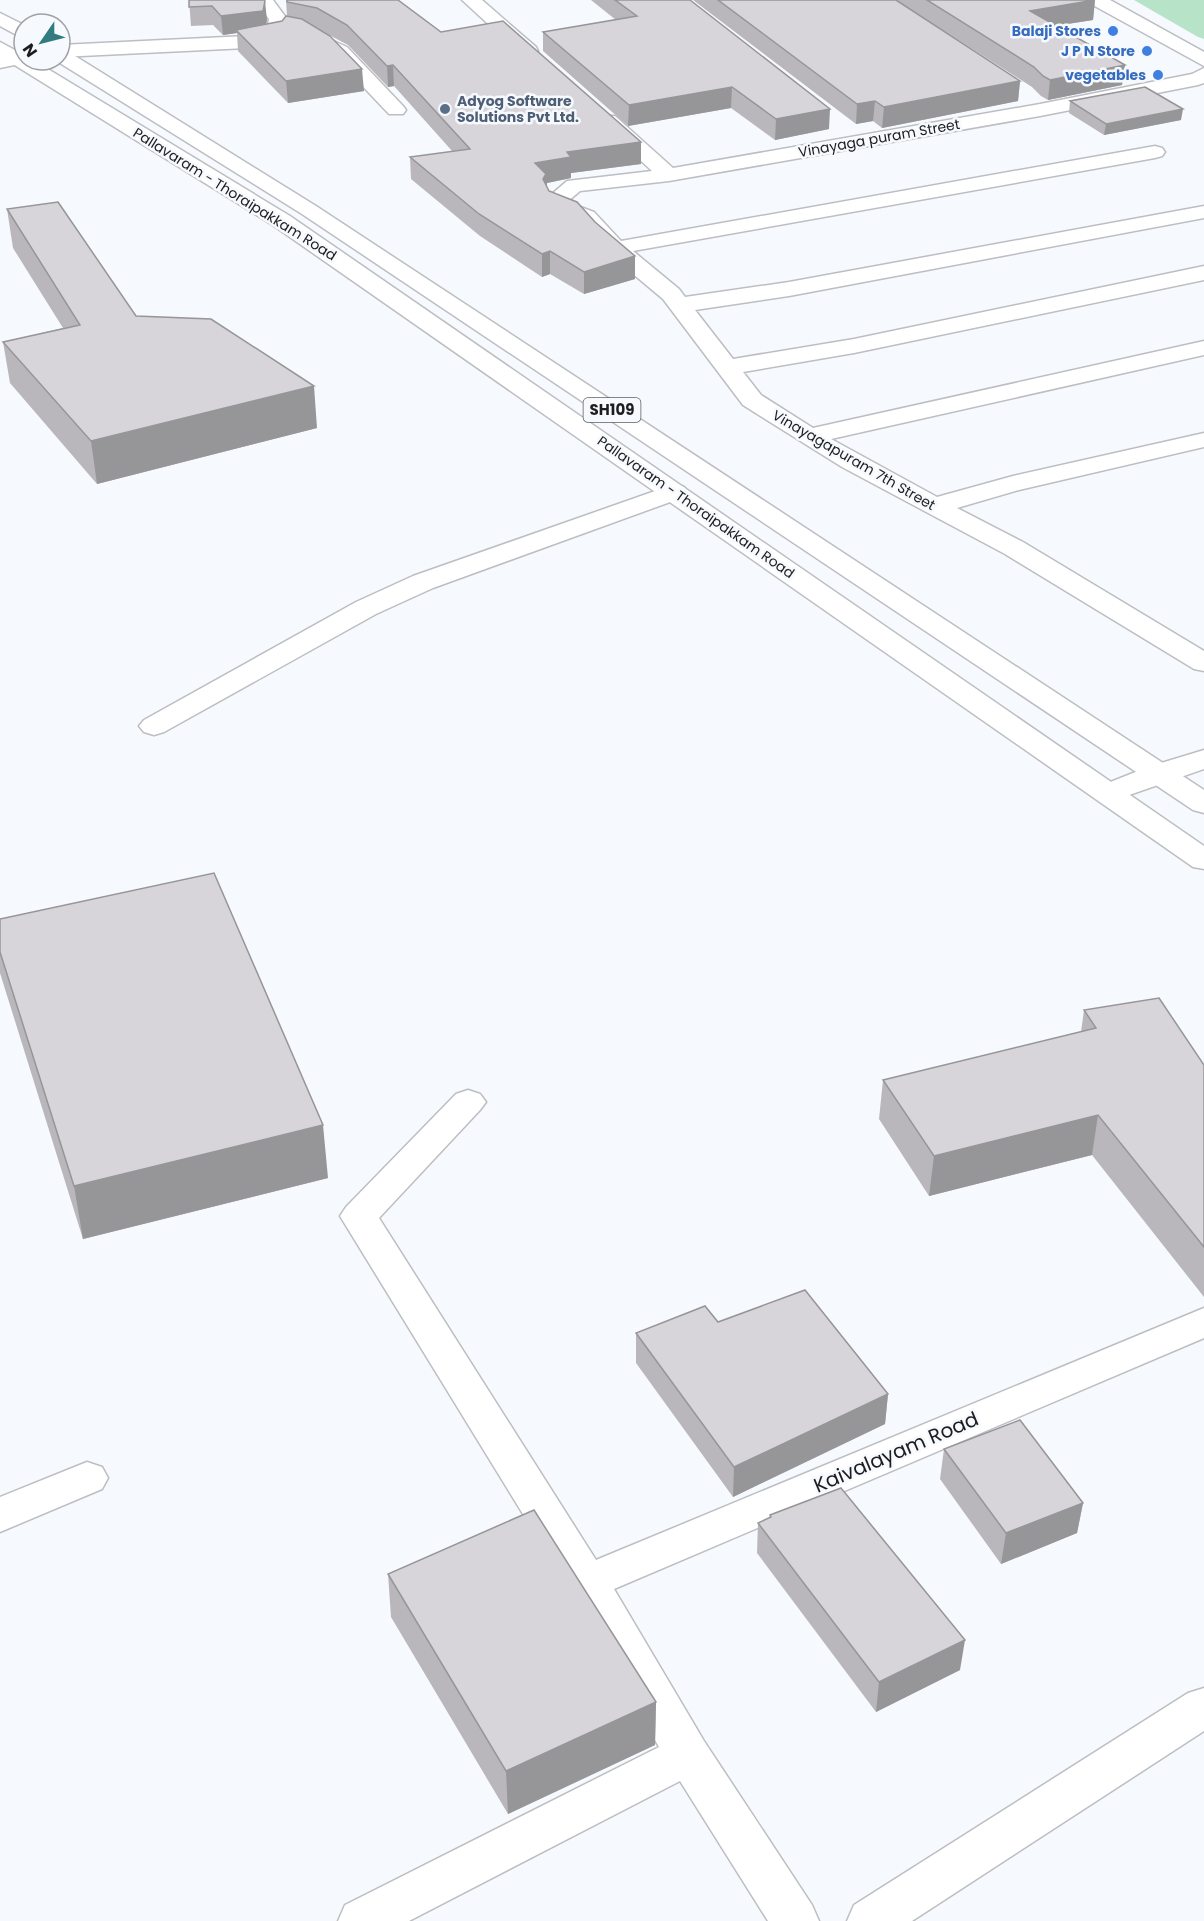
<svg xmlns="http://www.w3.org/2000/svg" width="1204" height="1921" viewBox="0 0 1204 1921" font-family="Poppins,sans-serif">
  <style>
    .green { fill: #b7e3c8 }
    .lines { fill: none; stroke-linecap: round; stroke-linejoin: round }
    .street-casing { stroke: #bcbec2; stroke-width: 3 }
    .secondary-casing { stroke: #bcbec2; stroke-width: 3 }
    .primary-casing { stroke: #bcbec2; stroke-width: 3 }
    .street { fill: #fff; fill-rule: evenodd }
    .secondary { fill: #fff; fill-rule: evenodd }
    .primary { fill: #fff; fill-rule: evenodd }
    .wall { fill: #b9b7bb }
    .shaded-wall { fill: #969598 }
    .building { fill: #d7d5d9; stroke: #969598; stroke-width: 1.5 }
    .shop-dot { fill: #3f7fe0; stroke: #f6f9fd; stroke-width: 2 }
    .service-dot { fill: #5c6f8a; stroke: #f6f9fd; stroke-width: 2 }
    .labels { text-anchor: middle; stroke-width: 5; stroke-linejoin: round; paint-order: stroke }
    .far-shop-label { font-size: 14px; font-weight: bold; fill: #366cbe; stroke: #f6f9fd; text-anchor: end }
    .far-service-label { font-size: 14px; font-weight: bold; fill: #4e5e75; stroke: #f6f9fd; text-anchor: start }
    .far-street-label { font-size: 14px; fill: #1c1d1e; stroke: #f6f9fd }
    .shield { fill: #f6f9fd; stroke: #5d5f61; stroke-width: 1.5 }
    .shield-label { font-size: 15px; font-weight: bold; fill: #1c1d1e }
    .near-street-label { font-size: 20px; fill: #1c1d1e; stroke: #f6f9fd }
  </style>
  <rect width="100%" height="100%" fill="#f6f9fd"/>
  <path class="green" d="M 1134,0 L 1204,0 L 1204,39 L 1198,37 Z"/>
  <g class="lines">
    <g class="street-casing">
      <path id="street" d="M 462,0 L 482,0 L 536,47 L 538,51 L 536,55 L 522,55 Z
        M 329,39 L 347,47 L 403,106 L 406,110 L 403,114 L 389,114 L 333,55 L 320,45 L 322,41 Z
        M 17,53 L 24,55 L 26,60 L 24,63 L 0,68 L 0,56 Z
        M 1204,68 L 1204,83 L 1198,85 L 1040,116 L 669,181 L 580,191 L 567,202 L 594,212 L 621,241 L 1155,146 L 1162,148 L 1165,152 L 1162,156 L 1155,158 L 633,251 L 679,289 L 685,297 L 789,282 L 1204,206 L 1204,218 L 789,296 L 695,310 L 733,359 L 854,339 L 1204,266 L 1204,280 L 854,353 L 743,372 L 761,395 L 813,428 L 1204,341 L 1204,355 L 831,439 L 937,497 L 1013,476 L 1204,433 L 1204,447 L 1019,490 L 957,508 L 1023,542 L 1204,651 L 1204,671 L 1194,669 L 1005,554 L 842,467 L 743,405 L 663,299 L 596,243 L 578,222 L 550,211 L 545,200 L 567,181 L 652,171 L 601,124 L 598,120 L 601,116 L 615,116 L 673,168 L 1040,104 L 1192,74 Z
        M 675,484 L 684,487 L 688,492 L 684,497 L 433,588 L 376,614 L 164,732 L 154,735 L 144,732 L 139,726 L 144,720 L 356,602 L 413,576 Z
        M 1204,750 L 1204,769 L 1109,802 L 1098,799 L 1094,793 L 1098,787 L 1148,767 Z
        M 468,1090 L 480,1094 L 486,1102 L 480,1110 L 379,1218 L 596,1560 L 1204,1308 L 1204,1338 L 614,1589 L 704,1741 L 812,1905 L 819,1921 L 768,1921 L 680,1781 L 409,1921 L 338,1921 L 345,1905 L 659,1747 L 572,1594 L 340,1216 L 346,1207 L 456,1094 Z
        M 87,1462 L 102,1467 L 108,1478 L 102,1489 L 0,1532 L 0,1497 Z
        M 1204,1688 L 1204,1731 L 912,1921 L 847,1921 L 854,1905 L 1188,1693 Z"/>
    </g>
    <g class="secondary-casing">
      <path id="secondary" d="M 255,0 L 273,0 L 287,19 L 285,36 L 283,40 L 247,48 L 60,57 L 60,45 L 247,36 L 267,32 L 269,19 Z
        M 1088,0 L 1110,0 L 1204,52 L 1204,66 L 1091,4 Z"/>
    </g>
    <g class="primary-casing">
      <path id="primary" d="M 0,13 L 24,25 L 24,39 L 0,26 Z
        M 0,42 L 24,55 L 24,60 L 33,60 L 290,216 L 1204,846 L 1204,869 L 1193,867 L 274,226 L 0,56 Z
        M 60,49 L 67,51 L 316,206 L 1204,790 L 1204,813 L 1193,810 L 302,214 L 55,60 L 60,60 Z"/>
    </g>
    <use href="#street" class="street"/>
    <use href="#secondary" class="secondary"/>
    <use href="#primary" class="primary"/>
  </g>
  <path class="wall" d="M 189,0 L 267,20 L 266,24 L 282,21 L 287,16 L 286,0 L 398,0 L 441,32 L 641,164 L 571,173 L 571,178 L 547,183 L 547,187 L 549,191 L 595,222 L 635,256 L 635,279 L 584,294 L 550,274 L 542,277 L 480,236 L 411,179 L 410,157 L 453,152 L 394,86 L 388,87 L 348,45 L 316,28 L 364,91 L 288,103 L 238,51 L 237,33 L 223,35 L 213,25 L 191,26 Z
    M 591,0 L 690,0 L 829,129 L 775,140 L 731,108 L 628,126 L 543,51 L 543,32 L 616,20 Z
    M 693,0 L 1095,0 L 1093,20 L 1055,26 L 1125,65 L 1122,85 L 1048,100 L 1041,96 L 1032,87 L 927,20 L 1020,81 L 1018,101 L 882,128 L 873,121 L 856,124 Z
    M 1070,101 L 1181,120 L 1104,135 L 1069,113 Z
    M 7,209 L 136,316 L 317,428 L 97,484 L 10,383 L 3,342 L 63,328 L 13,248 Z
    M 0,919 L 328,1178 L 83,1239 L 0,973 Z
    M 1084,1010 L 1204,1065 L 1204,1297 L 1092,1155 L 929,1196 L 879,1119 L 883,1080 L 1081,1032 Z
    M 718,1322 L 888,1394 L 885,1424 L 733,1497 L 636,1363 L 636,1333 Z
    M 944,1449 L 1083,1503 L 1077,1533 L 1001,1564 L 940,1479 Z
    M 770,1515 L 960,1670 L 876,1712 L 757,1553 L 758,1523 L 769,1518 Z
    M 388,1574 L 656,1702 L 655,1745 L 508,1814 L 391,1617 Z"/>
  <path class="shaded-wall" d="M 1095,0 L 1093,20 L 1028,30 L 1030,11 Z
    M 265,1 L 267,20 L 265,30 L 236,30 L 237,33 L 223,35 L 221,16 Z
    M 393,65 L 394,86 L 388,87 L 387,66 Z
    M 1125,65 L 1122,85 L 1048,100 L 1050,80 Z
    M 362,69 L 364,91 L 288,103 L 286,81 Z
    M 1020,81 L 1018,101 L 882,128 L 884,107 Z
    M 732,87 L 731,108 L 628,126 L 629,105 Z
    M 875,101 L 873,121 L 856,124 L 857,104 Z
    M 830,109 L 829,129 L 775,140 L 776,119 Z
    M 1183,109 L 1181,120 L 1104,135 L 1106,124 Z
    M 641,142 L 641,164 L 571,173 L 571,178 L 547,183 L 547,195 L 535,163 L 567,152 Z
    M 550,251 L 550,274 L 542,277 L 542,254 Z
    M 635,256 L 635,279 L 584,294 L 584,272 Z
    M 314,386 L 317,428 L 97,484 L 91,441 Z
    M 1098,1115 L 1092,1155 L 929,1196 L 934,1156 Z
    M 323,1125 L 328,1178 L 83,1239 L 74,1186 Z
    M 888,1394 L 885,1424 L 733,1497 L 734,1467 Z
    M 1083,1503 L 1077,1533 L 1001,1564 L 1006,1533 Z
    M 965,1640 L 960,1670 L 876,1712 L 879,1682 Z
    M 656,1702 L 655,1745 L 508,1814 L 506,1771 Z"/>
  <path class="building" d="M 189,0 L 264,0 L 265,1 L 263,11 L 221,16 L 212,6 L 189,7 Z
    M 287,0 L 398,0 L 441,32 L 503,21 L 641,142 L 567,152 L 571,157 L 535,163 L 546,174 L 543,179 L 549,191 L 577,202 L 595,222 L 635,256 L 584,272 L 550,251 L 542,254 L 479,214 L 410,157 L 470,149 L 393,65 L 387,66 L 347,25 L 317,8 L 287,2 Z
    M 615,0 L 690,0 L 830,109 L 776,119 L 732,87 L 629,105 L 543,32 L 637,16 Z
    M 718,0 L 896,0 L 1020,81 L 884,107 L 875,101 L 857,104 Z
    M 927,0 L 1095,0 L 1030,11 L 1125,65 L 1050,80 L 1043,76 L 1034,67 Z
    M 286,16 L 302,19 L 330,36 L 362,69 L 286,81 L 236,30 L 282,21 Z
    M 1145,87 L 1183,109 L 1106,124 L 1070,101 Z
    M 58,202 L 136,316 L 211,319 L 314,386 L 91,441 L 3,342 L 80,325 L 7,209 Z
    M 214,873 L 323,1125 L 74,1186 L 0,952 L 0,919 Z
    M 1159,998 L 1204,1065 L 1204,1247 L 1098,1115 L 934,1156 L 883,1080 L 1096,1028 L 1084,1010 Z
    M 805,1290 L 888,1394 L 734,1467 L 636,1333 L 705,1306 L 718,1322 Z
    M 1020,1420 L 1083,1503 L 1006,1533 L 944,1449 Z
    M 841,1488 L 965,1640 L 879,1682 L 758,1523 L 771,1517 L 770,1515 Z
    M 534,1510 L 656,1702 L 506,1771 L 388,1574 Z"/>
  <g class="shop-dot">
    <circle cx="1113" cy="31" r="6"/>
    <circle cx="1147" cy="51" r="6"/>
    <circle cx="1158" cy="75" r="6"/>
  </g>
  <circle class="service-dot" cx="445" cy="109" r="6"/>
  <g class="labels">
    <g class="far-shop-label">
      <text x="1101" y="36">Balaji Stores</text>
      <text x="1135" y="56">J P N Store</text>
      <text x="1146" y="80">vegetables</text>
    </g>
    <g class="far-service-label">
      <text x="457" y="106">Adyog Software<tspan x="457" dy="16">Solutions Pvt Ltd.</tspan></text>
    </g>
    <g class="far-street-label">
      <text transform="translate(879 138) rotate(-10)" y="5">Vinayaga puram Street</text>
      <text transform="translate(235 194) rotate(32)" y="5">Pallavaram - Thoraipakkam Road</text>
      <text transform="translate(854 460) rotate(30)" y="5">Vinayagapuram 7th Street</text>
      <text transform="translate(696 507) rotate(35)" y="5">Pallavaram - Thoraipakkam Road</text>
    </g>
    <rect class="shield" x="583.5" y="398" width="57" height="24" rx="4.5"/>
    <g class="shield-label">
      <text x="612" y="415">SH109</text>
    </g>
    <g class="near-street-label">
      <text transform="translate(896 1452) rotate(-23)" y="7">Kaivalayam Road</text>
    </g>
  </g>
  <g transform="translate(42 42) rotate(235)"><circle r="28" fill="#f6f9fd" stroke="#9fa1a4" stroke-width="1.5"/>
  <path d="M0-4.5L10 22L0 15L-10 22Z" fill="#327b7e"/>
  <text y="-9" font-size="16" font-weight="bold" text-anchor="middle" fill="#1c1d1e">N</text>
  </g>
</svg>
